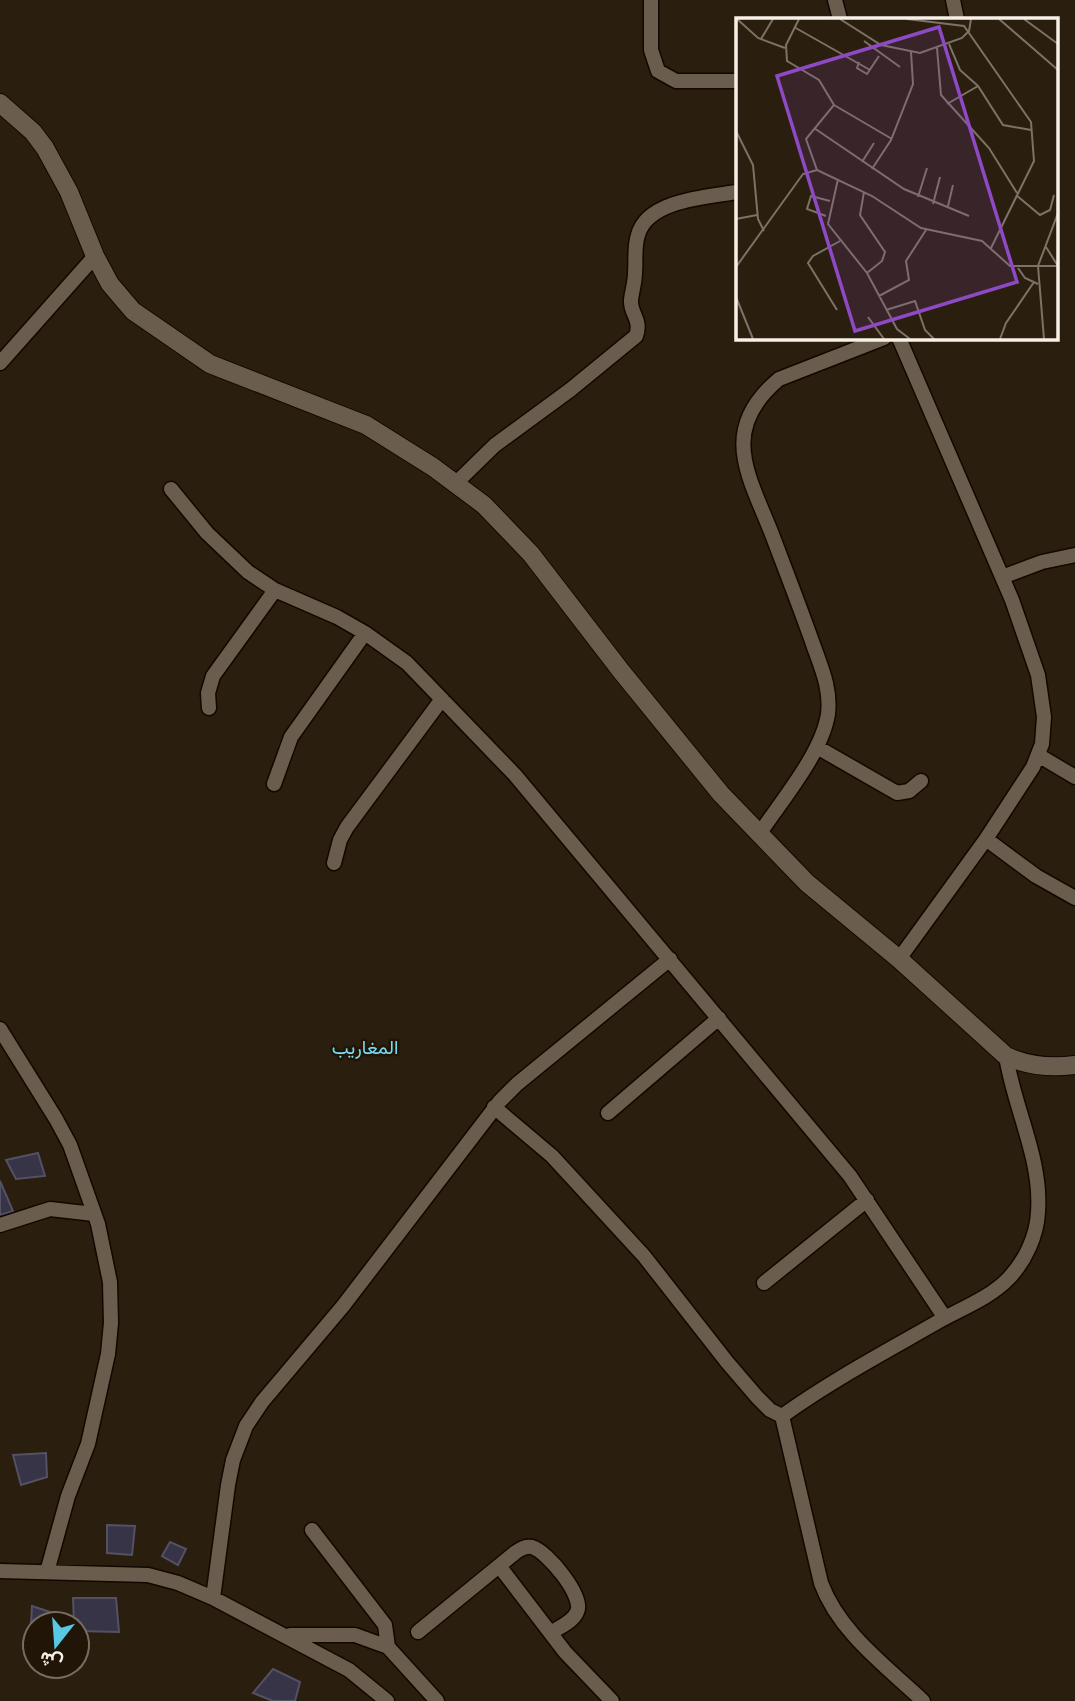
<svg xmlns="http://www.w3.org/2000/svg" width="1075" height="1701" viewBox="0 0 1075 1701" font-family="Ubuntu,Vazirmatn,sans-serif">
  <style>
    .building { fill: #363446; stroke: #535164; stroke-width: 2 }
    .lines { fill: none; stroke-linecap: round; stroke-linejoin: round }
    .minor-casing { stroke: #120800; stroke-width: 17 }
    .tertiary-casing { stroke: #120800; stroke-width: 20 }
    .minor { stroke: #6b5d4d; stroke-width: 14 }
    .tertiary { stroke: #6b5d4d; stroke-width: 18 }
    .labels { text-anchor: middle; stroke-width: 5; stroke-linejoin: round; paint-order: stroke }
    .neighbourhood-label { font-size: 19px; fill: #77dcf5; stroke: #201506 }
    .inset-road { fill: none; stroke: #7c7265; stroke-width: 2 }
    .view { fill: #8e49c5; fill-opacity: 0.15; stroke: #8e49c5; stroke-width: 3.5 }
    .inset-edge { fill: none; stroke: #f8f0e6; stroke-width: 3.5 }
  </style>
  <rect width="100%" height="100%" fill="#2a1e0f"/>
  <path class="building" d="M 38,1153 L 45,1176 L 16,1179 L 6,1160 Z
    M 0,1181 L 13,1211 L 0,1215 Z
    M 46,1453 L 47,1477 L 21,1485 L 13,1455 Z
    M 107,1525 L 135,1526 L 132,1555 L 107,1553 Z
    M 170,1542 L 186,1549 L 178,1565 L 162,1556 Z
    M 73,1598 L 116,1598 L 119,1632 L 77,1631 L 77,1624 L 74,1624 Z
    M 32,1606 L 53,1613 L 52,1624 L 31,1624 Z
    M 273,1669 L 300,1682 L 295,1701 L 273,1701 L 253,1693 Z"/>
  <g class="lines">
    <g class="minor-casing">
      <path id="minor" d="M 651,0 L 651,50 L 658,71 L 676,81 L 737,81
        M 835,0 L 840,19
        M 953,0 L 957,19
        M 0,363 L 95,256
        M 456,483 L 495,445 L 570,390 L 636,336 C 642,319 630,314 631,300 C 632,291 635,282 635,273 C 636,261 634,247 638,235 C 647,200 707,197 737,192
        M 171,489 L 207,533 L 248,572 L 275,590 L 337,617 L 365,633 L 407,663 L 515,775 L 850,1176 L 945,1318
        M 1002,577 L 1042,562 L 1075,555
        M 209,708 L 208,693 L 213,676 L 275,590
        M 817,747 L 897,793 L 909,791 L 921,781
        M 1038,755 L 1075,777
        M 274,784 L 291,737 L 365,633
        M 760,833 C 782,800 822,753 828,714 C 831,690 822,669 814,647 C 801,610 787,574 773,537 C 750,477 717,431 779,379 L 884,338
        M 986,839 L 1036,876 L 1075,898
        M 334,863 L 340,840 L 347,827 L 442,699
        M 899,959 L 986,839 L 1033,767 L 1042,744 L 1044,717 L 1038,675 L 1012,600 L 899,338
        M 0,1029 L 56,1119 L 70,1145 L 98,1224 L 110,1282 L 111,1323 L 108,1354 L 88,1444 L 68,1496 L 47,1572
        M 494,1107 L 552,1156 L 644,1256 L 727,1362 L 757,1397 L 770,1410 L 782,1416
        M 608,1113 L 719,1018
        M 0,1225 L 50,1209 L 94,1214
        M 764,1283 L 867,1200
        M 312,1530 L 385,1625 L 388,1647
        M 500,1567 L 565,1652 L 612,1701
        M 0,1571 L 148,1575 L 178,1583 L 213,1598 L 349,1670 L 387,1701
        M 213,1598 L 228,1485 L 233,1460 L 246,1426 L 262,1402 L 343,1306 L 500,1101 L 517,1084 L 670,959
        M 418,1632 L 516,1552 C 522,1548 526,1546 532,1547 C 547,1551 585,1597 577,1612 C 573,1622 559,1627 551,1633
        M 290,1635 L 355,1635 L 388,1647 L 437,1701
        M 923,1701 C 886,1666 839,1632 821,1583 L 782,1416 C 832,1380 887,1351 941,1320 C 963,1308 991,1297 1009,1278 C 1025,1261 1037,1236 1038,1212 C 1042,1159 1014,1108 1006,1056"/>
    </g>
    <g class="tertiary-casing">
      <path id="tertiary" d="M 0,103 L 33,132 L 45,148 L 69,192 L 95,256 L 110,284 L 133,311 L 210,364 L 366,425 L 433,467 L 484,505 L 531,554 L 621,671 L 721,794 L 807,883 L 899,959 L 1006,1056 C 1028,1066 1052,1068 1075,1065"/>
    </g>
    <use href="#minor" class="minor"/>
    <use href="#tertiary" class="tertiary"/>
  </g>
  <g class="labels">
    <g class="neighbourhood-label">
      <text x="365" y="1054">المغاريب</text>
    </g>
  </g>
  <g transform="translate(736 18)">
    <rect width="322" height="322" fill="#2a1e0f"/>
    <path class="inset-road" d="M 1,1 L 22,20 L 49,30M 63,1 L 50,27 L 51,43 L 83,62 L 98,87 L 70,121 L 81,152 L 136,178 L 185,210 L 246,223 L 274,248 L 321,248M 104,1 L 145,27 L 184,35 L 226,20 L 233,13 L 235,1M 171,1 L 228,8 L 295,104 L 298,143 L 255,230M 263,1 L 322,52M 288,1 L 322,26M 58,9 L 134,52M 25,21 L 37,1M 128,23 L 164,49M 213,26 L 224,52 L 242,68 L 267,107 L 295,112M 201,30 L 205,77 L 253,130 L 281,175M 123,44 L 121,50 L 131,56 L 143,38M 211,86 L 242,68M 98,87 L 156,121M 78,110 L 168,171 L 233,198M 0,113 L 17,147 L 22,201 L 28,213M 126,144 L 138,125M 136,151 L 155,122 L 177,66 L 175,34M 102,161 L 92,206 L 131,255 L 161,311 L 174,321M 128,174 L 124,197 L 149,234 L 146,243 L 131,255M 280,177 L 304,197 L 314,192 L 318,177M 182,179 L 191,150M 197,186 L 204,159M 212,188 L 217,167M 90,198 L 71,191 L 75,178 L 94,183M 0,201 L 21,197M 310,229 L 322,248M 0,249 L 67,156 L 81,152M 282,250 L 289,260 L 302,266M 143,278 L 173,262 L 170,243 L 190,212M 0,279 L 17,321M 101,292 L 72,245 L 77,238 L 104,223M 150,292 L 179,283 L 189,312 L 198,321M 132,299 L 148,321M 264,321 L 270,305 L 298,264M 308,321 L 302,248 L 322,195"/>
    <path class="view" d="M 203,9 L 281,264 L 119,313 L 41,58 Z"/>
    <rect width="322" height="322" class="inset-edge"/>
  </g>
  <g transform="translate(56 1645) rotate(197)"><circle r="33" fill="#201506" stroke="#766d60" stroke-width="2"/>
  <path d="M0-5L12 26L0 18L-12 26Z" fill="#58c9e3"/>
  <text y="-10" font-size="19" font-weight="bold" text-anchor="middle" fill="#f8f0e6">ش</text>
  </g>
</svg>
